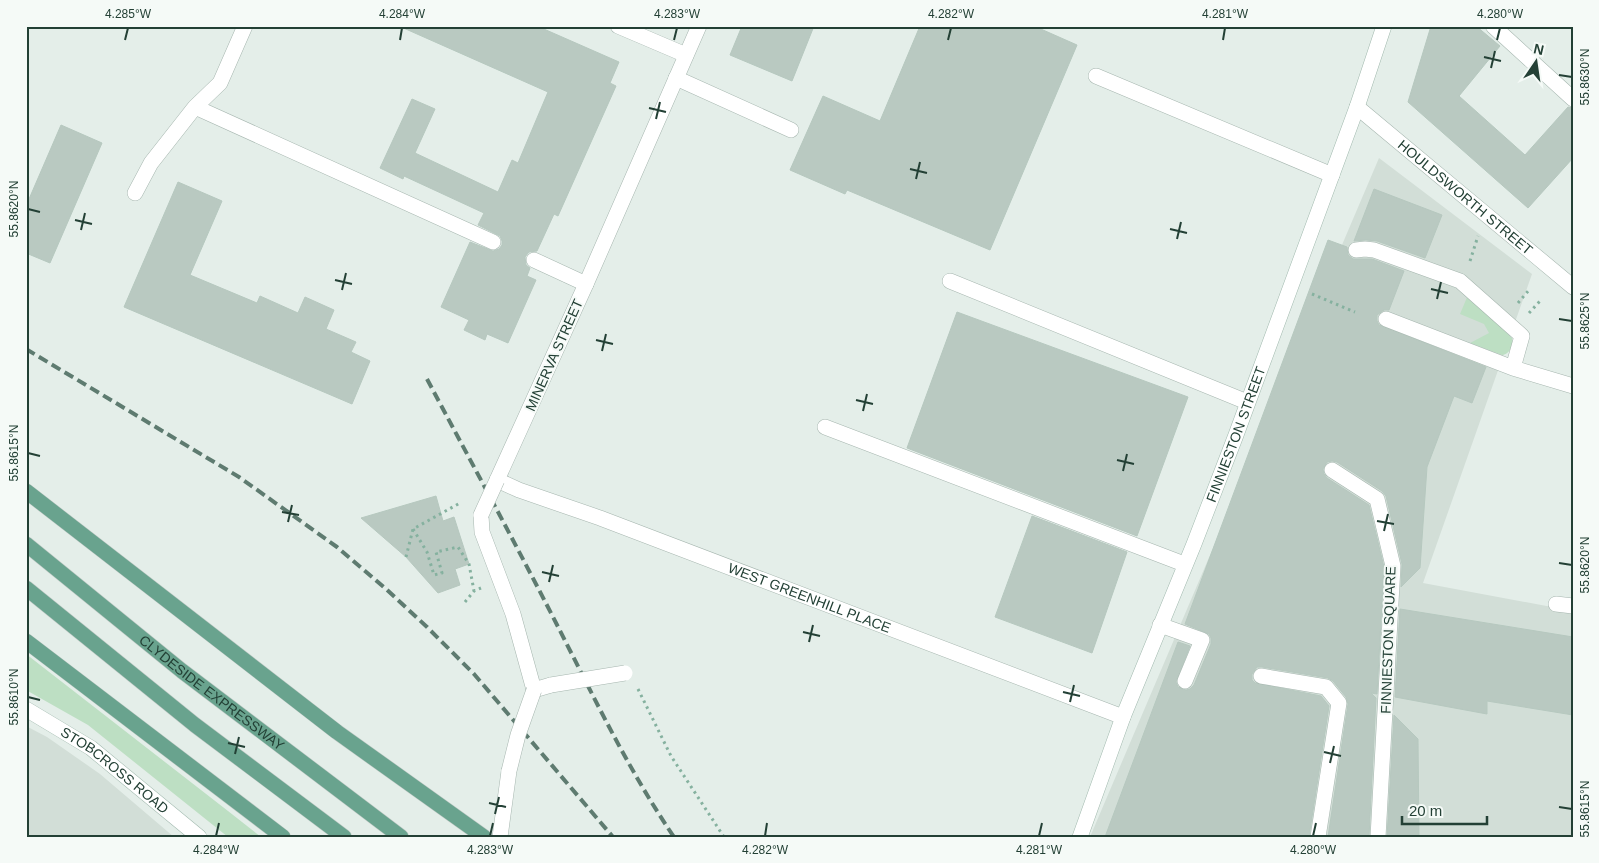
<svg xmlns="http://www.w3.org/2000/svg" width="1599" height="863" viewBox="0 0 1599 863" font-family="Helvetica,sans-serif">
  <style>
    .built { fill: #d2ded7 }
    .green { fill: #bddfc3 }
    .building { fill: #b9c9c1; stroke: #b6c8bf }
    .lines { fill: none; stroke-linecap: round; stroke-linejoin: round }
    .lane-casing { stroke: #a6b6af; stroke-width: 16 }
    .street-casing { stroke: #a6b6af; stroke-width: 16 }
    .secondary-casing { stroke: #a2baaf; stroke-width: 16 }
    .primary-casing { stroke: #c1cac6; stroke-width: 16 }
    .path { stroke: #85b19f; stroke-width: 3; stroke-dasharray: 2.5 4; stroke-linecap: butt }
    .lane { stroke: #fff; stroke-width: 15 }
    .street { stroke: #fff; stroke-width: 15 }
    .secondary { stroke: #fff; stroke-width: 15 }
    .primary { stroke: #69a38e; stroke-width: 15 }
    .rail { stroke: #5e7b70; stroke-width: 4; stroke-dasharray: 10 5; stroke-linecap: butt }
    .street-bridge-casing { stroke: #a6b6af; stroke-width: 16; stroke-linecap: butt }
    .street-bridge { stroke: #fff; stroke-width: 15 }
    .ticks { fill: none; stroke: #234035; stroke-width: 2 }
    .labels { text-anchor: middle; stroke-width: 4; stroke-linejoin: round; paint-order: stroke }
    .street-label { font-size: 14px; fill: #234035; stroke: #f5faf7 }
    .neatline { fill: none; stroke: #234035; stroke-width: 2 }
    .ticks-label { font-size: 12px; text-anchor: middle; fill: #234035 }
  </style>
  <rect width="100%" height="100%" fill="#e4eee9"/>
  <path class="built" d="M 1379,158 L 1532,274 L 1423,583 L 1573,611 L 1573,837 L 1090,837 Z
    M 26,726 L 47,737 L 100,774 L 174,837 L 26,837 Z"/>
  <path class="green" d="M 1468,295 L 1512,338 C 1513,346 1510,354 1502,355 L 1470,343 L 1489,333 L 1484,324 L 1460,314 Z
    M 26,654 L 228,811 L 261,837 L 228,837 L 88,725 L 26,690 Z"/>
  <path class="building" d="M 399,26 L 537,26 L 619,62 L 610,83 L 616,86 L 558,216 L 554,214 L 537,251 L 529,252 L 525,257 L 526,265 L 530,268 L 527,276 L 536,280 L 508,343 L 487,334 L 485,340 L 464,330 L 469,320 L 441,307 L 470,242 L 493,251 L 499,249 L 502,245 L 502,241 L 500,236 L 478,225 L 484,213 L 404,176 L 403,179 L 380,168 L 412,99 L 435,109 L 415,153 L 498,192 L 512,160 L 518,163 L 548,92 Z
    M 742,26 L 814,26 L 792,81 L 730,55 Z
    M 920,26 L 1034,26 L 1077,45 L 990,250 L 847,190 L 845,194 L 790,170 L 823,96 L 880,121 Z
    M 1431,26 L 1476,26 L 1500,46 L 1459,96 L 1525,155 L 1568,107 L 1573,108 L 1573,158 L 1528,208 L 1408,102 Z
    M 61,125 L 102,143 L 50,263 L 26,253 L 26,206 Z
    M 178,182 L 222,201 L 190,275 L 257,303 L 260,296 L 298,313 L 305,297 L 334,310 L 326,329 L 356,342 L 351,352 L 370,361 L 352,404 L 124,307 Z
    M 1374,189 L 1442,215 L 1425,258 L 1377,241 L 1366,240 L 1354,241 Z
    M 1328,240 L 1347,247 L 1348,255 L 1353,259 L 1372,259 L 1404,271 L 1389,310 L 1384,310 L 1377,315 L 1377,321 L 1379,325 L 1486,367 L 1472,403 L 1454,396 L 1427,467 L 1420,568 L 1401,587 L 1402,564 L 1386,496 L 1382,491 L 1337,462 L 1332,461 L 1327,462 L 1323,469 L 1324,474 L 1327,478 L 1369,505 L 1384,567 L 1377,694 L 1371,693 L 1376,698 L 1369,837 L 1328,837 L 1348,704 L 1346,697 L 1333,681 L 1328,678 L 1262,667 L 1257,667 L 1252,674 L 1252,680 L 1255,683 L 1321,696 L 1329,706 L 1309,837 L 1105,837 L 1178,642 L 1190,646 L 1176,682 L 1178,687 L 1186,690 L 1190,689 L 1194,685 L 1211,644 L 1211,638 L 1209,634 L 1185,624 Z
    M 957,312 L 1188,397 L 1137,536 L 907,448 Z
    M 436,496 L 443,521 L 454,517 L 469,564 L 455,569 L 460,585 L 438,593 L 406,557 L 361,518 Z
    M 1032,516 L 1127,552 L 1092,653 L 995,617 Z
    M 1400,609 L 1573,637 L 1573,715 L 1487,701 L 1487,714 L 1395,697 Z
    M 1394,715 L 1418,739 L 1419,837 L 1387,837 Z"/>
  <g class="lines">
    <g class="lane-casing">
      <path id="lane" d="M 1493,26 L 1573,99
        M 1096,76 L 1332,175
        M 676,78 L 791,130
        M 195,107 L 493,242
        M 135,193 L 151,163 L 195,107 L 220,83 L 245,26
        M 1356,250 L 1365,249 L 1374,250 L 1460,281 L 1522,336 L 1513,368
        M 534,260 L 586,284
        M 950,281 L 1247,402
        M 1386,319 L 1513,368 L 1573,386
        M 825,427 L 1184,564
        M 1332,470 L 1377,499 L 1393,566 L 1378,837
        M 1556,604 L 1573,606
        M 1160,625 L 1202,640 L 1185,681
        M 1261,676 L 1326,687 L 1339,703 L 1318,837"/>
    </g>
    <g class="street-casing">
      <g id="street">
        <path d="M 618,26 L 686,55"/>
        <path id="s1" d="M 699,26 L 586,284 L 497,480 L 519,490 L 600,518 L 1123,717"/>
        <path id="s2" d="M 1357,107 L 1573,287"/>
        <path d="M 481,515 L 482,532 L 513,614 L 534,690 L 551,685"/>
        <path d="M 500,837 L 509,771"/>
      </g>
    </g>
    <g class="secondary-casing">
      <g id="secondary">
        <path id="s3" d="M 26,709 L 91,748 L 199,837"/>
        <path id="s4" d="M 1080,837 L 1123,717 L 1194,544 L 1236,435 L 1357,107 L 1384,26"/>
      </g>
    </g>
    <g class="primary-casing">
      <g id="primary">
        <path d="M 26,491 L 337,732 L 484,837"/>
        <path id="s5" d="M 26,544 L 182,671 L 401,837"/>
        <path d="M 26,588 L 195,725 L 344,837"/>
        <path d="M 26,641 L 283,837"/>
      </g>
    </g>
    <path class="path" d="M 1470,261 L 1478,236
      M 1312,294 L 1355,312
      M 1518,303 L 1529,290
      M 1529,313 L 1540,301
      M 413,529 L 427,552 L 434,575 L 442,573 L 436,552 L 458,547 L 469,564 L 474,591
      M 406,557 L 413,529 L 460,503
      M 465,602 L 474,591 L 481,588
      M 638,689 L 671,756 L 724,837"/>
    <use href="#lane" class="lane"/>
    <use href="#street" class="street"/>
    <use href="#secondary" class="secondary"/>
    <use href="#primary" class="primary"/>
    <path class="rail" d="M 26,349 L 239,477 L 337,547 L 385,588 L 427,627 L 474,674 L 613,837
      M 427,379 C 469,458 512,537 553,617 C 591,691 627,768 674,837"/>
    <g class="street-bridge-casing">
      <path id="street-bridge" d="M 481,515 L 497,480
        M 551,685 L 625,673
        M 509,771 L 518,735 L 534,690"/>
    </g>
    <use href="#street-bridge" class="street-bridge"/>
  </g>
  <path class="ticks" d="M 125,40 L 128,28M 400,40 L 402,28M 674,40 L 677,28M 948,40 L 951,28M 1223,40 L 1225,28M 1497,40 L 1500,28M 1484,57 L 1501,61M 1491,68 L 1495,51M 1559,75 L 1572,77M 649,108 L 666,112M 656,119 L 660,102M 910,169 L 927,173M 916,179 L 920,162M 28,209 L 40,212M 75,220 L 92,224M 1170,229 L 1187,233M 81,230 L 85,213M 1177,239 L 1181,222M 335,280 L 352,284M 1431,289 L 1448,293M 342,290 L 346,273M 1437,299 L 1441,282M 1559,319 L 1572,321M 596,340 L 613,344M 602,351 L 606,334M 856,400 L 873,404M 863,411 L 867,394M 28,453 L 40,456M 1117,460 L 1134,464M 1123,471 L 1127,454M 282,512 L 299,515M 1377,521 L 1394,524M 288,522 L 292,505M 1384,531 L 1388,514M 1559,563 L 1572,565M 542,572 L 559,576M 549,582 L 553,565M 803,632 L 820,636M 809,642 L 813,625M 1063,692 L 1080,696M 28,697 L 40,700M 1070,702 L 1074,685M 228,743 L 245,747M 1324,752 L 1341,756M 235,754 L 239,737M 1330,763 L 1334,746M 489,803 L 506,807M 1559,807 L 1572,809M 495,814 L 499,797M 216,836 L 219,823M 490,836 L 493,823M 765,836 L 767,823M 1039,836 L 1042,823M 1313,836 L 1316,823"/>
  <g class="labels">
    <g class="street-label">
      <text dy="5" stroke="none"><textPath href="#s2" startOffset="141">HOULDSWORTH STREET</textPath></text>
      <text transform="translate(554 355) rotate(-66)" y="5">MINERVA STREET</text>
      <text dy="5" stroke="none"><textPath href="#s4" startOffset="432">FINNIESTON STREET</textPath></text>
      <text dy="5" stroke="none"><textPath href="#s1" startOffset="831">WEST GREENHILL PLACE</textPath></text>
      <text transform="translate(1388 640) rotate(-88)" y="5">FINNIESTON SQUARE</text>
      <text dy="5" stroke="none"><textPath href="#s5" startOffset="238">CLYDESIDE EXPRESSWAY</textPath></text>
      <text dy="5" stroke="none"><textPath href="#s3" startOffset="108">STOBCROSS ROAD</textPath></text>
    </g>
  </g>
  <rect width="1599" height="863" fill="none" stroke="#f5faf7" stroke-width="55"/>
  <g transform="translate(1536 62) rotate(13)" stroke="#f5faf7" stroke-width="4" paint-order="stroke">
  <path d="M0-4L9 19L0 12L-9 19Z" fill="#234035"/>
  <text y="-8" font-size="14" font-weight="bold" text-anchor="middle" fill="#234035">N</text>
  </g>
  <path d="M1402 816v8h85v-8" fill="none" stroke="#234035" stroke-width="2.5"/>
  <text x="1409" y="816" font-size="15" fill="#234035" stroke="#f5faf7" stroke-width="4" paint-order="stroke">20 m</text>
  <rect x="28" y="28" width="1544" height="808" class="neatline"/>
  <g class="ticks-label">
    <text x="128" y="18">4.285°W</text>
    <text x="402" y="18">4.284°W</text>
    <text x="677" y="18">4.283°W</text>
    <text x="951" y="18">4.282°W</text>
    <text x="1225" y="18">4.281°W</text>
    <text x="1500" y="18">4.280°W</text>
    <text transform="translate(1585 77) rotate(-90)" y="4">55.8630°N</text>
    <text transform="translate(14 209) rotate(-90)" y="4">55.8620°N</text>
    <text transform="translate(1585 321) rotate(-90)" y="4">55.8625°N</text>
    <text transform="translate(14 453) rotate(-90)" y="4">55.8615°N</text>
    <text transform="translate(1585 565) rotate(-90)" y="4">55.8620°N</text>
    <text transform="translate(14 697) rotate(-90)" y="4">55.8610°N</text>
    <text transform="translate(1585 809) rotate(-90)" y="4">55.8615°N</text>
    <text x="216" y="854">4.284°W</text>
    <text x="490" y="854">4.283°W</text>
    <text x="765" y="854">4.282°W</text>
    <text x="1039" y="854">4.281°W</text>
    <text x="1313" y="854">4.280°W</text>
  </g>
</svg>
